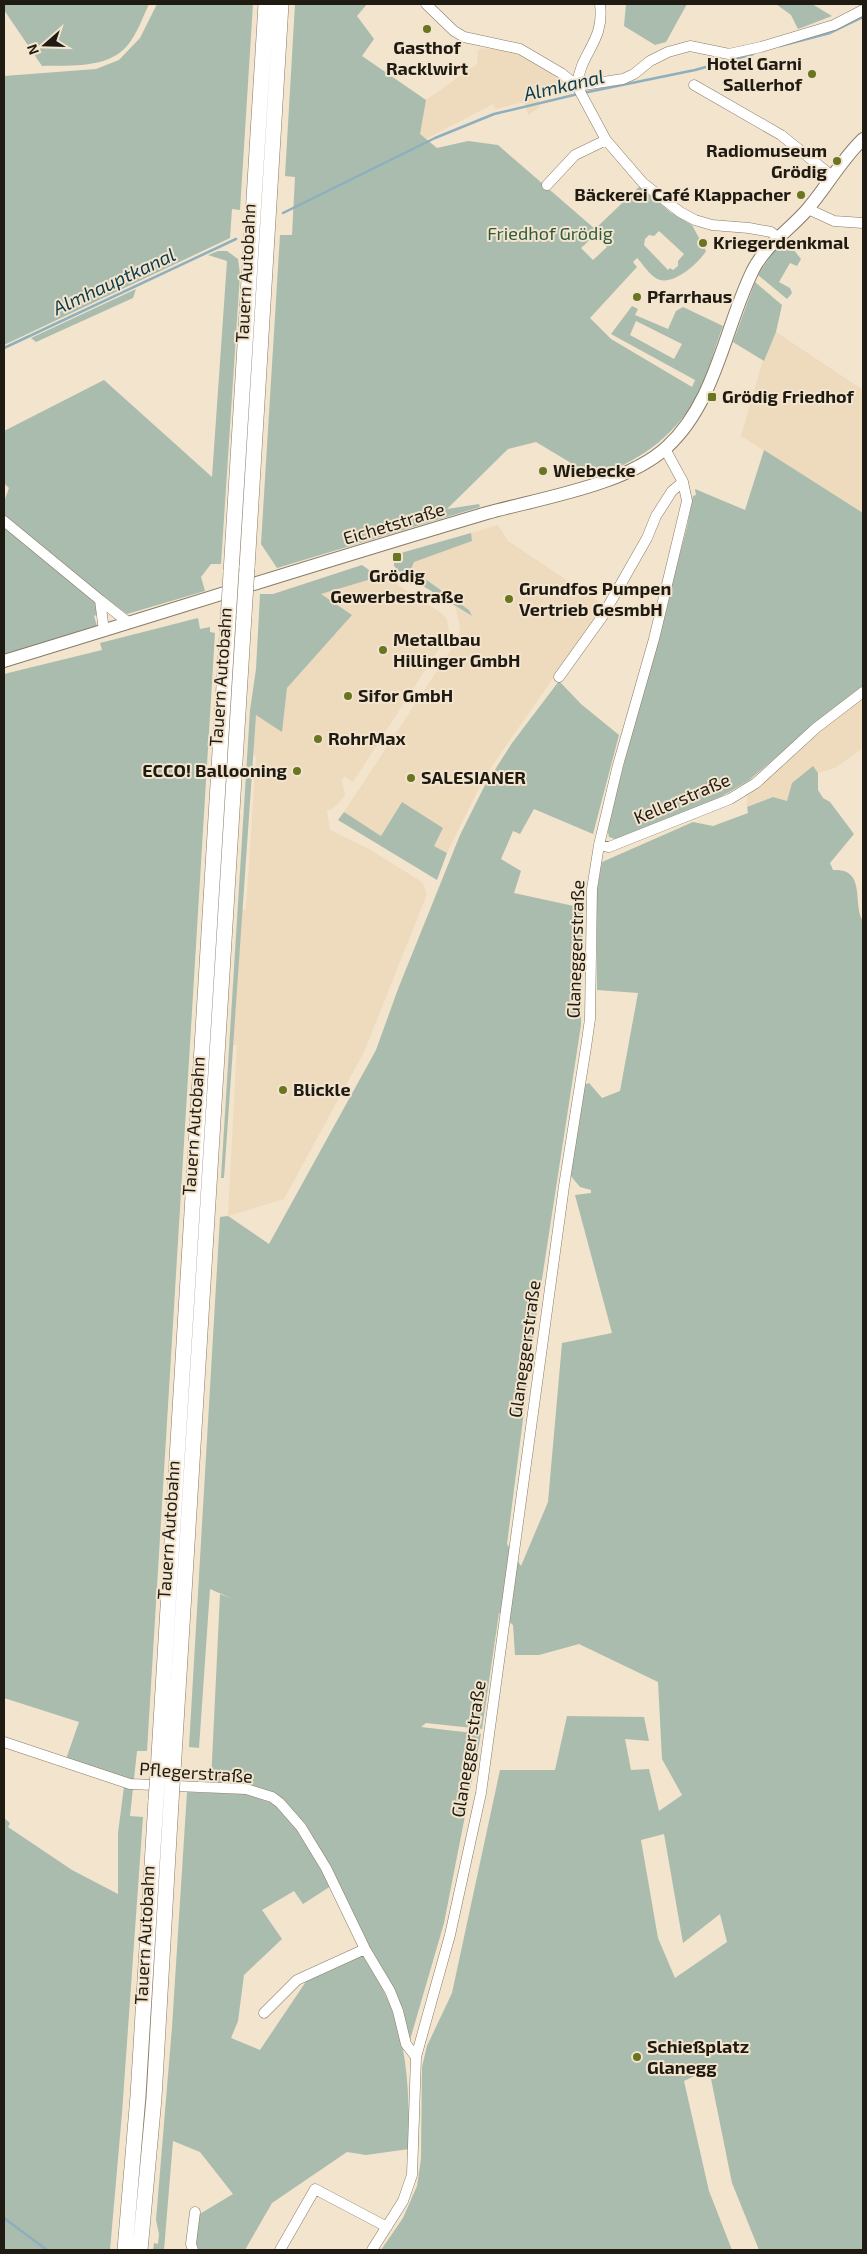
<svg xmlns="http://www.w3.org/2000/svg" width="867" height="2254" viewBox="0 0 867 2254" font-family="'Exo 2',sans-serif">
  <style>
    .built { fill: #eedabd }
    .green { fill: #aabcae; fill-rule: evenodd }
    .lines { fill: none; stroke-linecap: round; stroke-linejoin: round }
    .stream { stroke: #8eafbe; stroke-width: 2.5 }
    .minor-casing { stroke: #887b67; stroke-width: 11 }
    .major-casing { stroke: #887b67; stroke-width: 14 }
    .highway-casing { stroke: #887b67; stroke-width: 16 }
    .minor { stroke: #fff; stroke-width: 10 }
    .major { stroke: #fff; stroke-width: 12 }
    .highway { stroke: #fff; stroke-width: 15 }
    .highway-bridge-casing { stroke: #887b67; stroke-width: 16; stroke-linecap: butt }
    .highway-bridge { stroke: #fff; stroke-width: 15 }
    .poi-dot { fill: #697520; stroke: #f2e4cd; stroke-width: 2 }
    .labels { text-anchor: middle; stroke-width: 4; stroke-linejoin: round; paint-order: stroke }
    .poi-label { font-size: 18px; font-weight: bold; fill: #1f1a12; stroke: #f2e4cd; text-anchor: start }
    .park-label { font-size: 18px; fill: #2e5a3b; stroke: #f2e4cd }
    .street-label { font-size: 18px; fill: #1f1a12; stroke: #f2e4cd }
    .water-label { font-size: 19px; font-style: italic; fill: #093a4b; stroke: #f2e4cd }
  </style>
  <rect width="100%" height="100%" fill="#f2e4cd"/>
  <path class="built" d="M 481,48 L 514,52 L 554,72 L 559,89 L 537,95 L 540,107 L 528,115 L 524,102 L 495,109 L 493,104 L 426,139 L 419,134 L 426,100 L 477,64 L 478,51 Z
    M 776,332 L 863,390 L 863,513 L 741,436 L 761,367 Z
    M 498,525 L 508,541 L 604,605 L 485,776 L 447,853 L 434,846 L 402,802 L 381,836 L 344,812 L 458,639 L 460,626 L 455,606 L 471,616 L 469,610 L 411,569 L 413,562 L 472,541 L 471,533 Z
    M 378,568 L 386,577 L 441,613 L 447,619 L 449,633 L 353,782 L 344,776 L 342,780 L 345,796 L 335,807 L 327,811 L 330,830 L 369,849 L 422,882 L 427,894 L 364,1052 L 284,1199 L 228,1216 L 237,1045 L 233,1045 L 242,909 L 246,909 L 256,757 L 253,754 L 256,714 L 282,731 L 287,688 L 352,615 L 320,594 L 367,580 L 369,570 Z
    M 863,687 L 863,748 L 835,768 L 818,773 L 812,766 L 787,801 L 773,797 L 747,807 L 748,781 L 831,711 Z"/>
  <path class="green" d="M 4,4 L 149,4 C 143,17 137,34 127,46 C 107,69 70,65 42,66 L 4,10 Z
    M 157,4 L 253,4 L 240,210 L 232,209 L 230,238 L 4,345 L 4,76 L 96,69 L 119,60 L 140,38 Z
    M 295,4 L 367,4 L 357,16 L 374,39 L 362,56 L 426,100 L 420,134 L 437,148 L 468,141 L 498,145 L 595,229 L 640,186 L 670,212 L 692,225 L 706,251 C 699,263 675,284 660,280 C 650,277 644,265 637,258 L 633,262 L 637,267 L 590,318 L 611,339 L 692,387 L 695,380 L 611,334 L 632,306 L 638,309 L 635,315 L 668,329 L 676,311 L 683,307 L 723,326 C 714,349 708,376 696,398 C 672,439 636,464 591,477 L 586,472 L 536,442 L 508,449 L 447,509 L 479,504 L 480,507 L 277,568 L 261,544 L 280,235 L 292,235 L 295,177 L 285,176 ZM 659,231 L 684,254 L 678,261 L 678,266 L 673,270 L 670,268 L 668,270 L 644,245 L 645,239 L 649,235 L 654,236 ZM 595,235 L 607,247 L 593,260 L 581,248 ZM 636,321 L 682,344 L 674,359 L 630,335 Z
    M 626,4 L 687,4 L 666,42 L 655,45 L 624,26 Z
    M 776,4 L 812,4 L 832,16 L 798,29 L 791,15 Z
    M 785,239 L 801,259 L 797,266 L 790,263 L 779,282 L 790,288 L 792,293 L 787,299 L 758,275 L 774,251 Z
    M 218,251 L 227,251 L 238,259 L 240,274 L 221,564 L 211,564 L 201,577 L 205,591 L 127,614 L 116,606 L 94,616 L 97,626 L 4,656 L 4,502 L 9,488 L 4,483 L 4,431 L 104,380 L 212,477 L 227,261 L 208,255 Z
    M 755,282 L 782,305 L 776,332 L 764,361 L 733,342 Z
    M 136,289 L 133,298 L 36,342 L 31,338 Z
    M 764,450 L 863,513 L 863,687 L 831,711 L 748,781 L 719,798 L 626,836 L 615,839 L 609,837 L 608,832 L 609,820 L 687,527 L 693,496 L 696,495 L 695,489 L 745,510 Z
    M 471,533 L 472,541 L 414,562 L 411,569 L 469,610 L 472,616 L 400,572 L 394,566 L 394,555 Z
    M 362,565 L 369,570 L 368,580 L 321,594 L 352,615 L 287,688 L 282,732 L 256,715 L 224,1178 L 221,1178 L 250,710 L 256,669 L 260,594 L 273,594 Z
    M 198,618 L 200,629 L 210,627 L 210,632 L 215,633 L 147,1751 L 137,1751 L 130,1816 L 143,1817 L 122,2113 L 110,2250 L 4,2250 L 4,1818 L 10,1823 L 8,1827 L 72,1870 L 118,1894 L 118,1833 L 125,1779 L 66,1759 L 79,1722 L 4,1698 L 4,674 L 102,650 L 100,643 Z
    M 559,681 L 581,704 L 619,735 L 593,834 L 534,809 L 520,834 L 513,831 L 501,859 L 521,871 L 514,893 L 583,908 L 581,1025 L 536,1318 L 507,1544 L 521,1566 L 548,1502 L 562,1343 L 612,1333 L 575,1195 L 591,1193 L 591,1190 L 580,1187 L 570,1175 L 584,1085 L 589,1083 L 602,1098 L 620,1091 L 638,993 L 597,990 L 597,890 L 602,862 L 693,822 L 713,826 L 748,813 L 747,807 L 773,797 L 787,801 L 792,783 L 813,766 L 818,773 L 818,790 L 823,798 L 830,802 L 854,834 L 830,863 L 833,870 C 867,868 852,904 863,921 L 863,2250 L 759,2250 L 732,2183 L 709,2069 L 684,2081 L 709,2191 L 732,2250 L 381,2250 L 403,2218 L 417,2186 L 421,2159 L 422,2067 L 427,2046 L 452,1993 L 500,1770 L 555,1770 L 567,1716 L 644,1717 L 649,1741 L 625,1739 L 631,1770 L 649,1769 L 659,1811 L 682,1795 L 662,1759 L 658,1682 L 579,1644 L 539,1655 L 515,1655 L 513,1625 L 499,1613 L 482,1729 L 426,1723 L 421,1727 L 481,1734 L 444,1923 L 410,2040 L 326,1860 L 273,1794 L 253,1786 L 211,1782 L 220,1594 L 233,1599 L 210,1589 L 199,1748 L 189,1747 L 220,1217 L 228,1216 L 269,1244 L 376,1050 L 398,989 L 460,835 L 484,787 L 512,743 ZM 664,1834 L 683,1943 L 720,1914 L 727,1942 L 675,1978 L 658,1938 L 641,1840 Z
    M 402,802 L 443,828 L 434,846 L 447,853 L 437,880 L 338,820 L 344,812 L 381,836 Z
    M 187,1792 L 247,1794 L 274,1804 L 301,1833 L 331,1886 L 303,1904 L 294,1891 L 262,1910 L 282,1939 L 244,1975 L 238,2021 L 231,2038 L 260,2050 L 307,1980 L 363,1954 C 370,1967 379,1980 385,1994 C 409,2042 409,2096 409,2149 L 366,2155 L 347,2152 L 272,2203 L 245,2250 L 192,2250 L 198,2215 L 233,2194 L 200,2152 L 173,2141 L 164,2250 L 153,2250 L 154,2243 L 158,2244 L 159,2234 L 156,2220 L 172,2027 Z"/>
  <g class="lines">
    <path class="stream" d="M 780,46 L 830,33 L 863,17
      M 583,93 L 695,70 L 753,54
      M 283,213 L 435,138 L 494,114 L 578,94
      M 4,348 L 236,239
      M 4,2218 L 47,2250"/>
    <g class="minor-casing">
      <path id="minor" d="M 426,4 L 454,31 L 464,37 L 520,49 L 561,73 L 577,86 L 606,140 L 643,183 L 680,212 L 695,220 L 712,225 L 749,228 L 771,232 L 777,237
        M 694,85 L 781,135 L 832,176
        M 577,86 L 623,79 L 634,74 L 650,61 L 668,52 L 690,46 L 729,54 L 761,47 L 834,25 L 863,10
        M 577,86 C 580,52 605,42 600,4
        M 547,185 L 575,155 L 606,140
        M 808,209 L 834,221 L 863,223
        M 4,521 L 100,600 L 104,631
        M 100,600 L 129,623
        M 559,677 L 602,617 L 647,538 L 656,516 L 672,491 L 683,482
        M 599,845 L 609,847 L 730,799 L 756,783 L 816,728 L 863,692
        M 4,1742 L 130,1784 L 246,1789 L 272,1797 L 280,1803 L 301,1827 L 326,1868 L 365,1949 L 390,1991 L 398,2011 L 406,2044 L 416,2057
        M 264,2013 L 297,1980 L 365,1949
        M 193,2250 L 191,2244 L 195,2212
        M 280,2250 L 315,2189 L 387,2227
        M 372,2250 L 403,2201 L 412,2175 L 416,2057 L 450,1935 L 481,1793 L 564,1186 L 586,1047 L 590,1019 L 592,889 L 599,845 L 618,765 L 654,639 L 687,501 L 683,482 L 665,449"/>
    </g>
    <g class="major-casing">
      <path id="major" d="M 4,661 C 165,612 325,561 487,513 C 541,498 626,485 667,447 C 716,402 724,329 753,270 C 766,245 788,231 806,211 C 826,188 841,160 863,139"/>
    </g>
    <g class="highway-casing">
      <path id="highway" d="M 247,568 L 281,4
        M 231,573 L 266,4
        M 158,1772 L 228,620
        M 173,1772 L 244,615
        M 125,2250 L 138,2096 L 156,1800
        M 140,2250 L 154,2098 L 171,1802"/>
    </g>
    <use href="#minor" class="minor"/>
    <use href="#major" class="major"/>
    <use href="#highway" class="highway"/>
    <g class="highway-bridge-casing">
      <path id="highway-bridge" d="M 244,615 L 247,568
        M 228,620 L 231,573
        M 156,1800 L 158,1772
        M 171,1802 L 173,1772"/>
    </g>
    <use href="#highway-bridge" class="highway-bridge"/>
  </g>
  <g class="poi-dot">
    <circle cx="427" cy="29" r="5"/>
    <circle cx="812" cy="74" r="5"/>
    <circle cx="837" cy="161" r="5"/>
    <circle cx="801" cy="195" r="5"/>
    <circle cx="703" cy="243" r="5"/>
    <circle cx="637" cy="297" r="5"/>
    <rect x="707" y="392" width="10" height="10" rx="2.5"/>
    <circle cx="543" cy="471" r="5"/>
    <rect x="392" y="552" width="10" height="10" rx="2.5"/>
    <circle cx="509" cy="599" r="5"/>
    <circle cx="383" cy="650" r="5"/>
    <circle cx="348" cy="696" r="5"/>
    <circle cx="318" cy="739" r="5"/>
    <circle cx="297" cy="771" r="5"/>
    <circle cx="411" cy="778" r="5"/>
    <circle cx="283" cy="1090" r="5"/>
    <circle cx="637" cy="2057" r="5"/>
  </g>
  <g class="labels">
    <g class="poi-label">
      <text x="427" y="54" text-anchor="middle">Gasthof<tspan x="427" dy="21">Racklwirt</tspan></text>
      <text x="802" y="70" text-anchor="end">Hotel Garni<tspan x="802" dy="21">Sallerhof</tspan></text>
      <text x="827" y="157" text-anchor="end">Radiomuseum<tspan x="827" dy="21">Grödig</tspan></text>
      <text x="791" y="201" text-anchor="end">Bäckerei Café Klappacher</text>
      <text x="713" y="249">Kriegerdenkmal</text>
      <text x="647" y="303">Pfarrhaus</text>
      <text x="722" y="403">Grödig Friedhof</text>
      <text x="553" y="477">Wiebecke</text>
      <text x="397" y="582" text-anchor="middle">Grödig<tspan x="397" dy="21">Gewerbestraße</tspan></text>
      <text x="519" y="595">Grundfos Pumpen<tspan x="519" dy="21">Vertrieb GesmbH</tspan></text>
      <text x="393" y="646">Metallbau<tspan x="393" dy="21">Hillinger GmbH</tspan></text>
      <text x="358" y="702">Sifor GmbH</text>
      <text x="328" y="745">RohrMax</text>
      <text x="287" y="777" text-anchor="end">ECCO! Ballooning</text>
      <text x="421" y="784">SALESIANER</text>
      <text x="293" y="1096">Blickle</text>
      <text x="647" y="2053">Schießplatz<tspan x="647" dy="21">Glanegg</tspan></text>
    </g>
    <g class="park-label">
      <text x="550" y="240">Friedhof Grödig</text>
    </g>
    <g class="street-label">
      <text transform="translate(246 273) rotate(-87)" y="6">Tauern Autobahn</text>
      <text transform="translate(394 524) rotate(-17)" y="6">Eichetstraße</text>
      <text transform="translate(221 677) rotate(-86)" y="6">Tauern Autobahn</text>
      <text transform="translate(682 799) rotate(-23)" y="6">Kellerstraße</text>
      <text transform="translate(576 949) rotate(-88)" y="6">Glaneggerstraße</text>
      <text transform="translate(194 1126) rotate(-86)" y="6">Tauern Autobahn</text>
      <text transform="translate(525 1349) rotate(-82)" y="6">Glaneggerstraße</text>
      <text transform="translate(169 1530) rotate(-86)" y="6">Tauern Autobahn</text>
      <text transform="translate(469 1749) rotate(-81)" y="6">Glaneggerstraße</text>
      <text transform="translate(196 1773) rotate(4)" y="6">Pflegerstraße</text>
      <text transform="translate(145 1935) rotate(-87)" y="6">Tauern Autobahn</text>
    </g>
    <g class="water-label">
      <text transform="translate(564 85) rotate(-13)" y="7">Almkanal</text>
      <text transform="translate(114 281) rotate(-25)" y="7">Almhauptkanal</text>
    </g>
  </g>
  <rect width="867" height="2254" fill="none" stroke="#1f1a12" stroke-width="10"/>
  <g transform="translate(45 45) rotate(250)" stroke="#f2e4cd" stroke-width="4" paint-order="stroke">
  <path d="M0-4L9 19L0 12L-9 19Z" fill="#1f1a12"/>
  <text y="-8" font-size="14" font-weight="bold" text-anchor="middle" fill="#1f1a12">N</text>
  </g>
</svg>
